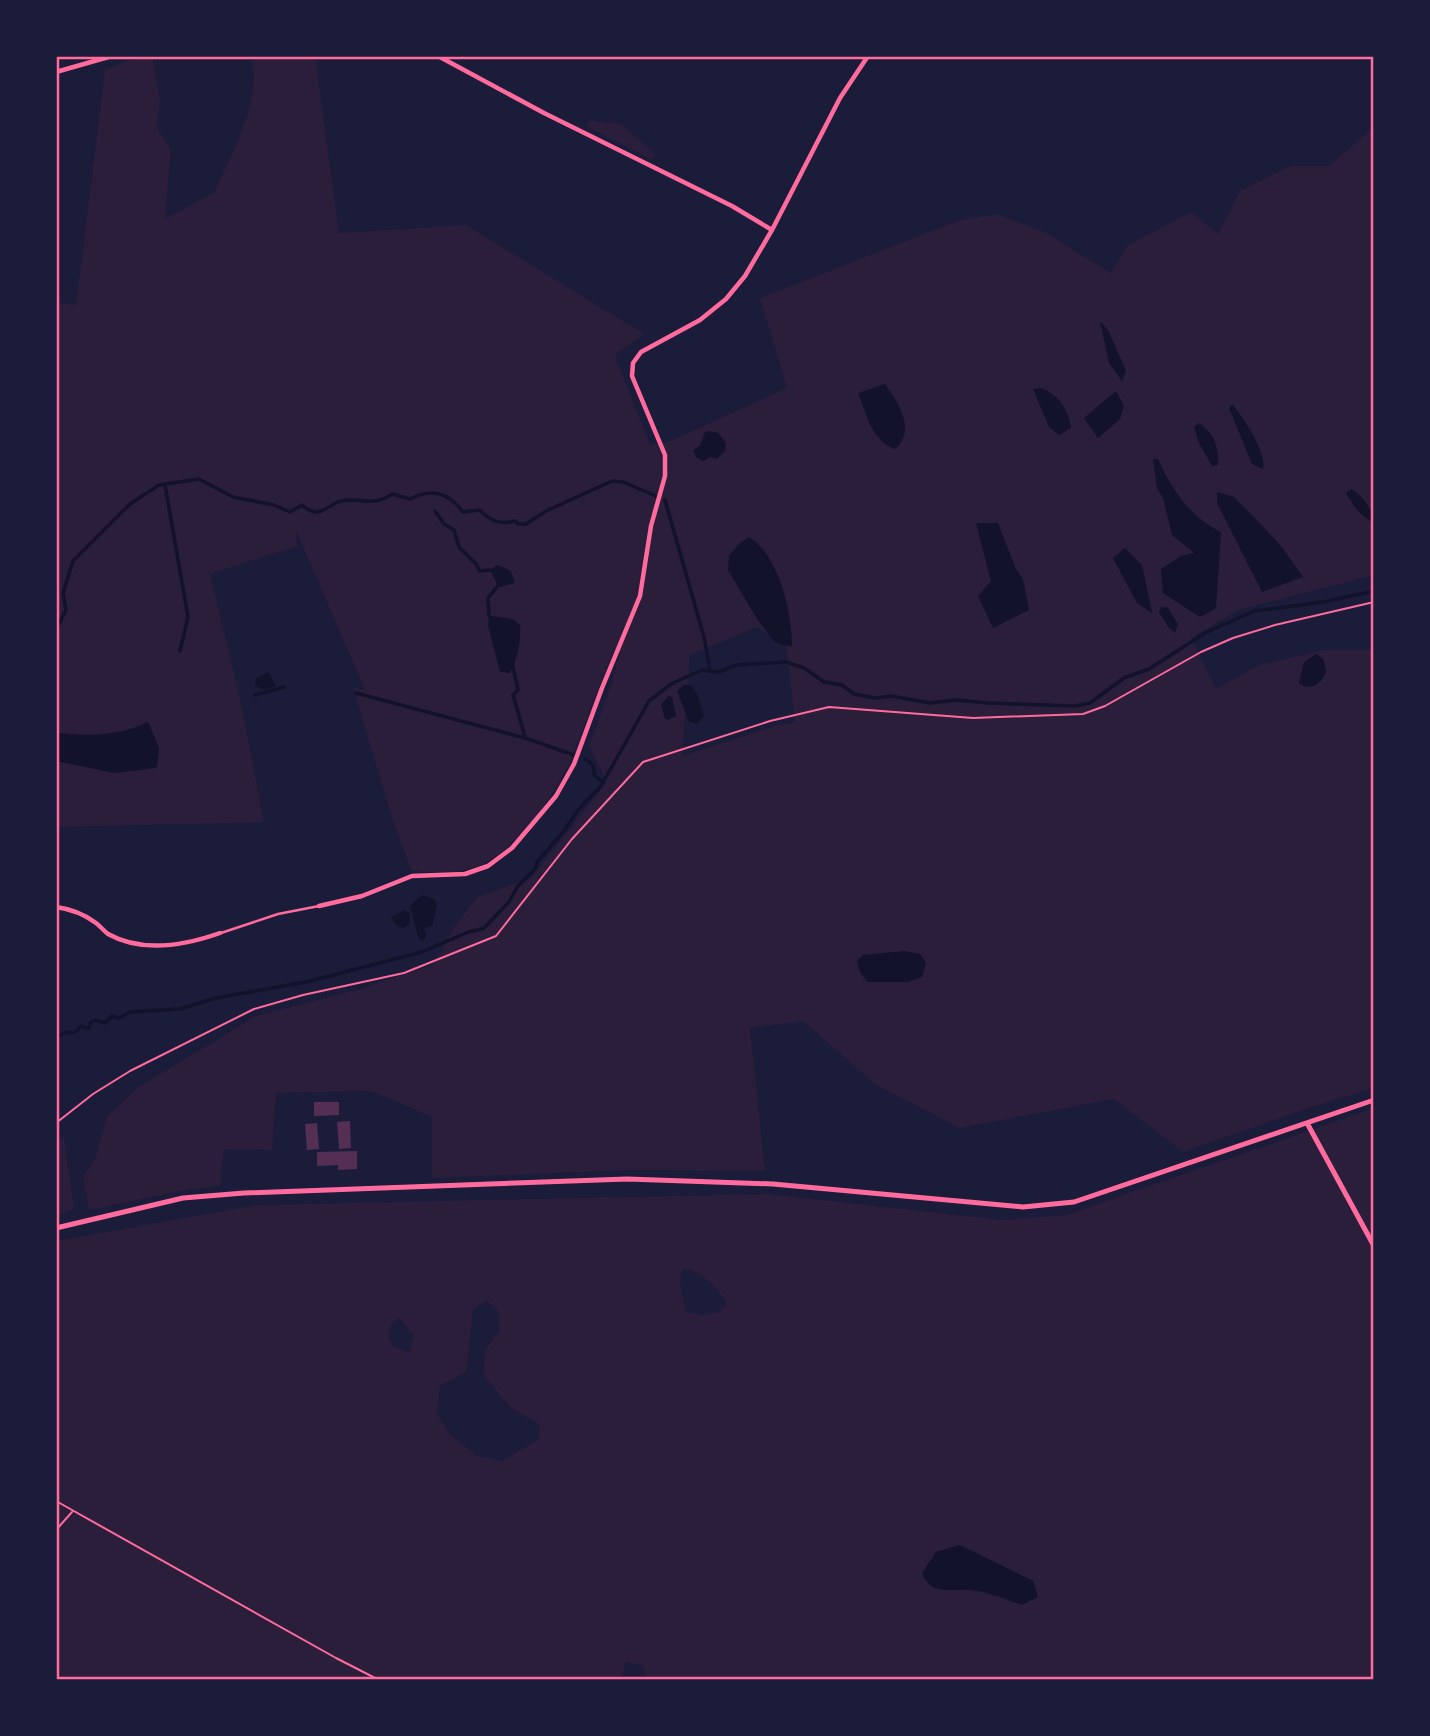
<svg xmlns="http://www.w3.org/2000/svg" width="1430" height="1736" viewBox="0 0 1430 1736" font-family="Merriweather,serif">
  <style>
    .green { fill: #2a1e3b; fill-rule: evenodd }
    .water { fill: #12122b }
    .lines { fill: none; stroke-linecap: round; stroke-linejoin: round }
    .stream { stroke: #12122b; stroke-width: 3.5 }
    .building { fill: #542f53 }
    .path { stroke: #ff6b9d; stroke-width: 2 }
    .service { stroke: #ff6b9d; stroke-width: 2.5 }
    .minor { stroke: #ff6b9d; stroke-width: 4.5 }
    .tertiary { stroke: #ff6b9d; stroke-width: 5 }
    .neatline { fill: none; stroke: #ff6b9d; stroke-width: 2.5 }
  </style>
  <rect width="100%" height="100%" fill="#1b1b3a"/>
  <path class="green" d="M 139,56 L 152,56 L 160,99 L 157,128 L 171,150 L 165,219 L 215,192 C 232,151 263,101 251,56 L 315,56 L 339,233 L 466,225 L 644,334 L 615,355 L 650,445 L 670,441 L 787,388 L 760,298 L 960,220 L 997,214 L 1046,233 L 1111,273 L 1128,245 L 1191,212 L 1218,234 L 1240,191 L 1290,166 L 1329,166 L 1374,127 L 1374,575 L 1238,610 L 1191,638 L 1216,689 L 1259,665 L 1323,650 L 1374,650 L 1374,1088 L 1315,1106 L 1183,1152 L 1114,1099 L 960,1128 L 876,1085 L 803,1021 L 750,1028 L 765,1171 L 630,1170 L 432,1178 L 432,1117 L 371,1091 L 276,1093 L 272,1150 L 224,1149 L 220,1186 L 185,1190 L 89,1210 L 83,1176 L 94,1162 L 107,1117 L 137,1088 L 256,1016 L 360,989 L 433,965 L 455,926 L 477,897 L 531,878 L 607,782 L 589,746 L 612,683 L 620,652 L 612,650 L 614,651 C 597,689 584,728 568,766 C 555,795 513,850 485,863 C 472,869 457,872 443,872 C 432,872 421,873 411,870 L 391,815 L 353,687 L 365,690 L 296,530 L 297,546 L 210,574 L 240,698 L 264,822 L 58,827 L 56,854 L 56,761 L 115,773 L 157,766 L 159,748 L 148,722 C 117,737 90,736 56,733 L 56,303 L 76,305 L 105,70 ZM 757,627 L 786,645 L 795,722 L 775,726 L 682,756 L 690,655 Z
    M 589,121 L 621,124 L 654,153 L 652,160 L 586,126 Z
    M 1374,1108 L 1374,1680 L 647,1680 L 642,1665 L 626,1662 L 621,1680 L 56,1680 L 56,1241 L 256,1205 L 767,1194 L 1003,1220 L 1066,1215 ZM 683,1269 C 700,1268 718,1290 727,1303 L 720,1312 L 702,1315 L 687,1312 C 683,1298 677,1283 683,1269 ZM 486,1300 L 498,1311 L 500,1330 L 485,1350 L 484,1376 L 511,1408 L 540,1425 L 539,1439 L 502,1461 L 477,1456 L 450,1434 L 437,1414 L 440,1386 L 466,1372 L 473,1311 ZM 399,1318 L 414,1336 L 409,1353 L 393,1346 L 388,1335 L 392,1323 ZM 1018,1574 L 1033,1580 L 994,1596 L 972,1590 Z
    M 64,1138 L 74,1209 L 56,1216 L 56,1142 Z"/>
  <path class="water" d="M 1100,321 L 1108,330 L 1126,371 L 1122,381 L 1109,363 Z
    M 885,384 C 898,403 917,429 895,449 C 871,440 867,415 858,393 Z
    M 1041,388 C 1058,394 1069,410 1071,428 L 1059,435 L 1049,427 L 1033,389 Z
    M 1116,391 L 1124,406 L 1120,419 L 1098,438 L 1084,418 Z
    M 1232,404 C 1243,417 1267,452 1263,469 L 1252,464 L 1229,408 Z
    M 1199,423 C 1214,433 1219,447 1218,465 L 1212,466 L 1199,443 L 1194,427 Z
    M 709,431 L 718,433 L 726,443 L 725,451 L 717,459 L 710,457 L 703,461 L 696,457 L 693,450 L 700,446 L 705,432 Z
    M 1153,459 L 1158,459 C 1172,490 1190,517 1221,532 L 1216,608 L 1200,617 L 1163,593 L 1161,569 L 1181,556 L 1194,553 L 1172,535 L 1163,498 L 1157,488 Z
    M 1351,489 C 1362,495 1374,511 1374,523 C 1360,516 1354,507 1346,493 Z
    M 1217,492 L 1234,497 L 1255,518 L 1281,546 L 1303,577 L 1262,592 L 1217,503 Z
    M 976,523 L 998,523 L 1016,569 L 1023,579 L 1029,610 L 993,628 L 978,596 L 991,581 Z
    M 749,537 C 779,555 792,613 792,646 L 781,645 L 774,641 L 757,619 L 728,570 L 729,556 L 739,544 Z
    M 1125,548 L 1142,565 L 1152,613 L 1137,603 L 1113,558 Z
    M 497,565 L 511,571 L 515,583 L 496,588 L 496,581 L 490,570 Z
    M 1161,607 L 1168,608 L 1178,624 L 1175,633 L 1169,628 L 1159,612 Z
    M 492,616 L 513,619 L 520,625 C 521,642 518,657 510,673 L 500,672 L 488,625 L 489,619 Z
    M 1316,654 L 1323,659 C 1324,661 1326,669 1326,671 C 1323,684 1309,692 1299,683 L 1304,662 Z
    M 268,672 L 276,686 C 269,689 261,691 255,685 L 256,679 Z
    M 683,685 L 691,685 L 697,694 L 704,716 L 697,724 L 689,722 L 677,691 Z
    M 669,696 L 672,697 L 676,716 L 668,720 L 665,719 L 661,704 Z
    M 148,722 L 159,748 L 157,767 L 155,768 L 115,773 L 56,761 L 56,733 C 91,736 116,737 148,722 Z
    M 422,895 L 435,900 L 437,906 L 432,926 L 424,928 L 426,936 L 422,941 L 418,937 L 410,906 Z
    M 405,910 L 410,914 L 409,925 L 403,928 L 397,926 L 391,917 Z
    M 904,951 L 920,954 L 926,963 L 922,977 L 908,982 L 867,982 L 860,972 L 857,961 L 863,955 Z
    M 960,1545 L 1033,1581 L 1038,1597 L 1022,1605 C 1006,1600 989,1591 972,1590 C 955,1588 930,1597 922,1573 L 936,1552 Z"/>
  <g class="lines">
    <path class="stream" d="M 165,485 L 188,617 L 180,651
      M 665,500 L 704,637 L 710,670
      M 435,511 L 444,524 L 454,530 L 459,547 L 477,565 L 479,571 L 490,570
      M 492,620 L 489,615 L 488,598 L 496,588
      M 56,630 L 66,610 L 63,593 L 73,561 L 130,504 L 159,485 L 199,479 L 233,497 L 274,505 L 290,512 L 302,505 C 307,509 311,512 317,512 C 325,511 331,505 338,502 C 357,495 368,509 393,494 L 410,499 C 432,488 448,492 463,512 L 479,510 C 491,521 500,525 515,521 L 518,524 L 526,524 L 546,511 L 612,481 L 623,482 L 656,496
      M 512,662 L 518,690 L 513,695 L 525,737
      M 356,693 L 525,738 L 574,755
      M 255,695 L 284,687
      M 585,759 C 592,763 595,766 594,775 L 603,782
      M 56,1038 L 66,1032 C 74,1034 76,1032 81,1026 L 89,1029 L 91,1022 L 96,1020 L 105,1023 L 112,1016 L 119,1018 L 130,1012 L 180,1009 L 216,998 L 306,982 L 422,952 L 466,933 L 484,928 L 509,902 L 517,887 L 536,868 L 537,862 L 563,832 L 579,809 L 601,786 L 649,701 L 671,684 L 702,670 L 718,672 L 737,665 L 786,662 L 804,668 L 824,682 L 842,685 L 854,694 L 875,698 L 891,696 L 930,703 L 957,700 L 988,703 L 1075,706 L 1090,703 L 1124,678 L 1149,669 L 1205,633 L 1254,611 L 1323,602 L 1374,591"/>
  </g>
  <path class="building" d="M 314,1102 L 339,1102 L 339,1115 L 314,1116 Z
    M 350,1121 L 351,1148 L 339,1149 L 337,1122 Z
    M 317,1123 L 319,1149 L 307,1150 L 305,1124 Z
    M 357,1151 L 357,1169 L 338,1170 L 338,1165 L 317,1166 L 317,1152 Z"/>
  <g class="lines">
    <path class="path" d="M 56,1123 L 93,1094 L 130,1071 L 254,1009 L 303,995 L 404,973 L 496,936 L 572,839 L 643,762 L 770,721 L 829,707 L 973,718 L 1083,714 L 1105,706 L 1201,652 L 1233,638 L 1275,625 L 1374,602
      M 56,1501 L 336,1658 L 379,1680
      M 56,1530 L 72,1512"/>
    <path class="service" d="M 221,933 L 278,914 L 319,906"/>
    <path class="minor" d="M 438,56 L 544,113 L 732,206 L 772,230
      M 56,72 L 112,56
      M 319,906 L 362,896 L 412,876 L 465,874 L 488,866 L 512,848 L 556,796 L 574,764 L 602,688 L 640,596 L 651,526 L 665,476 L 665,455 L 632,376 L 633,363 L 641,352 L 700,320 L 726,299 L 745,276 L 772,230 L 840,98 L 868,56
      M 56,907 C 71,909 84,914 96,923 C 100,926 104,931 108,934 C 142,953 186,945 220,933"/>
    <path class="tertiary" d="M 1307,1123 L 1374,1246
      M 56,1228 L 183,1198 L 244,1193 L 627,1179 L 773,1184 L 1023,1207 L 1074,1202 L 1374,1100"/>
  </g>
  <rect width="1430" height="1736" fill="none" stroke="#1b1b3a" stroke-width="116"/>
  <rect x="58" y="58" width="1314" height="1620" class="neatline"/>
</svg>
